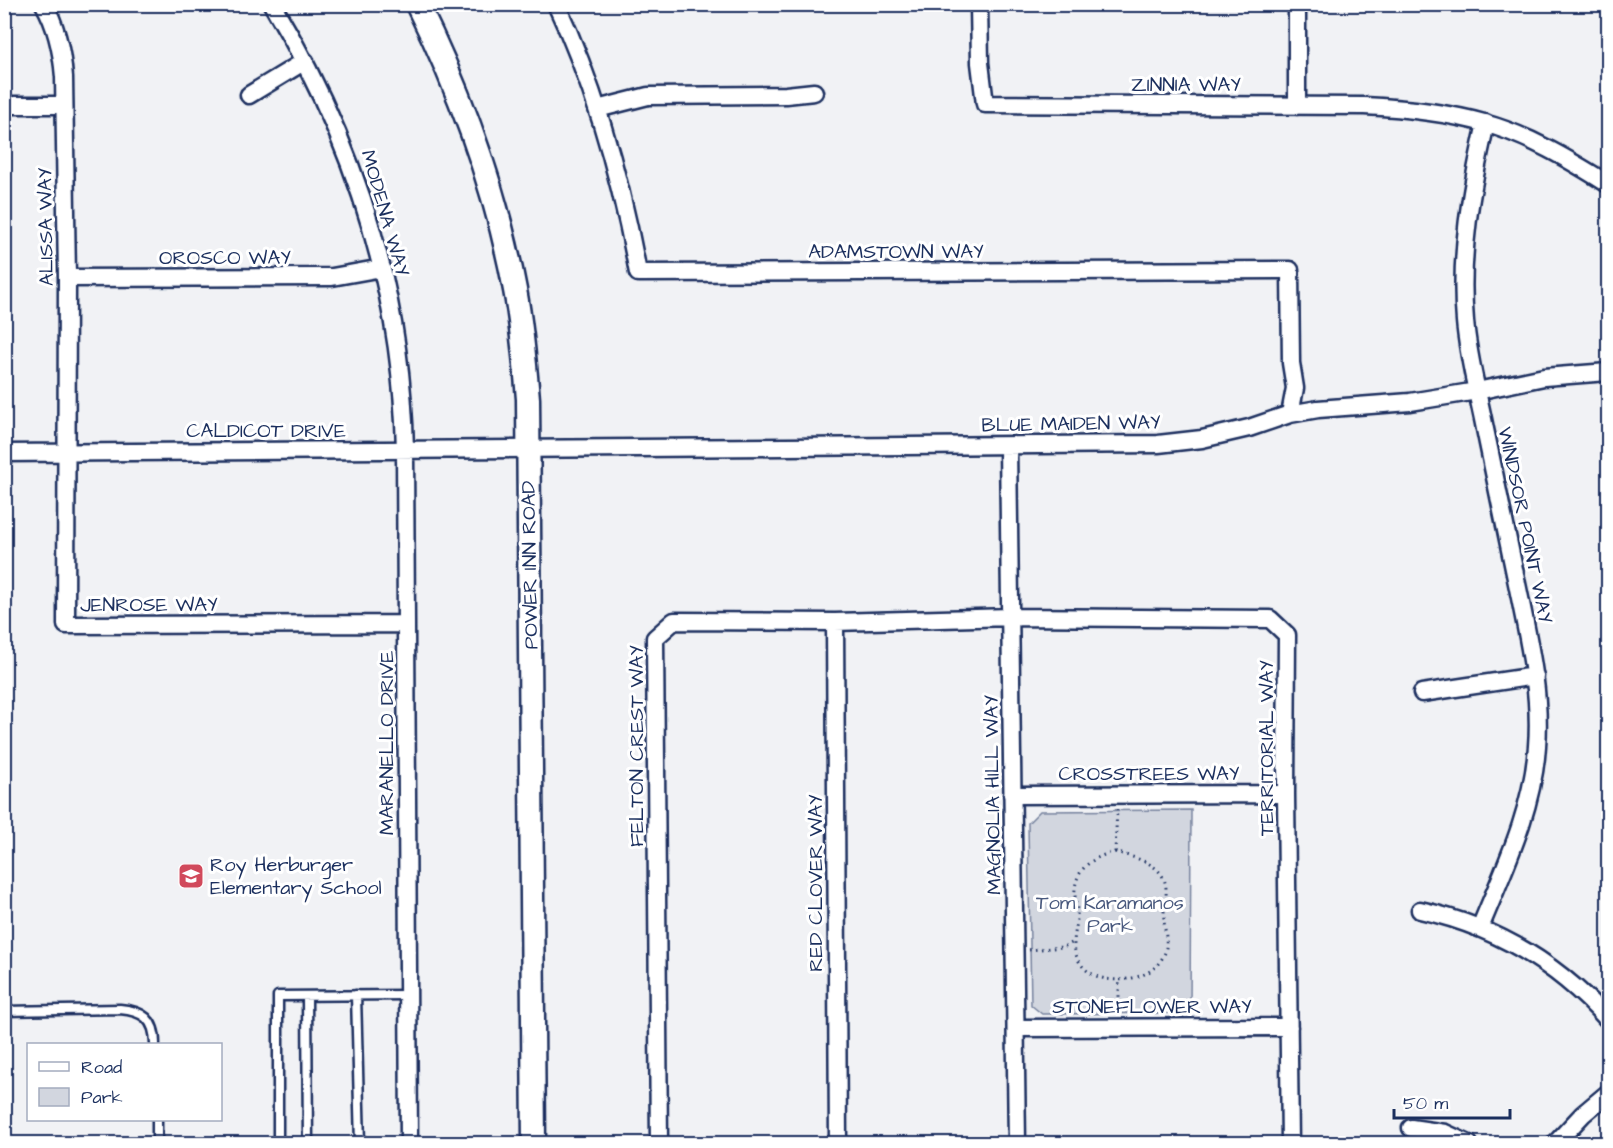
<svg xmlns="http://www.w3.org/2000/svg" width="1613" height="1148" viewBox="0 0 1613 1148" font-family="'Architects Daughter',sans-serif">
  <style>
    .green { fill: #d2d6df; stroke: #76829e; stroke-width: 1.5 }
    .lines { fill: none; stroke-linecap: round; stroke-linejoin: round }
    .lane-casing { stroke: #1b2f5e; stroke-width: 13 }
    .street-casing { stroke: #1b2f5e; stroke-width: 21 }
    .secondary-casing { stroke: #1b2f5e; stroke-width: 27 }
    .path { stroke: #1b2f5e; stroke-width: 3; stroke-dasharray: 1.5 4.5; stroke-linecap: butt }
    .lane { stroke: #fff; stroke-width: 8 }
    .street { stroke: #fff; stroke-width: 16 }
    .secondary { stroke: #fff; stroke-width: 22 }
    .labels { text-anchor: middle; stroke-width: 6; stroke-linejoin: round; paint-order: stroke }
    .street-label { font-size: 20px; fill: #1b2f5e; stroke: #fff }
    .poi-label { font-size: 20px; fill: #1b2f5e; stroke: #fff; text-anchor: start }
    .park-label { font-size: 20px; fill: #49597e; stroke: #fff }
  </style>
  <rect width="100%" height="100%" fill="#f1f2f5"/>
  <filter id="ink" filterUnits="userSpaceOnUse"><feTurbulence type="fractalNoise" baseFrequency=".0167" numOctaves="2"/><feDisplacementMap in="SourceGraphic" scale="12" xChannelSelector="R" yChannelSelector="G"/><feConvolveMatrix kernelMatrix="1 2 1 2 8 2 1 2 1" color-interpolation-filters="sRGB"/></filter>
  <g filter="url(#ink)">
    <path class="green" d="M 1191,810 L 1190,1013 L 1042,1014 L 1031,1005 L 1028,823 L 1040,811 Z"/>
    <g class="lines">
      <g class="lane-casing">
        <path id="lane" d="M 356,995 L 360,1144
          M 307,996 L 308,1144
          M 4,1011 L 120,1009 C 143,1011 155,1019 155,1044
          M 157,1120 L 157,1144
          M 278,1144 L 278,996 L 408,995"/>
      </g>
      <g class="street-casing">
        <path id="street" d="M 44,4 C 57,27 62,52 64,77 L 67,278 L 66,625 L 406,624
          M 272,4 C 354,141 402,290 405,450 L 409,1144
          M 556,4 C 596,89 621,181 638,273 L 1290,270 L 1291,363 L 1295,388 L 1290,414
          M 979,4 L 980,63 L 985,104 L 1364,106 C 1405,108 1445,112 1484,123 C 1528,135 1570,160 1608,184
          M 1297,4 L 1297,106
          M 249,95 L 305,61
          M 4,105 L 64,105
          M 597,109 L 648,96 L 786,95 L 814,92
          M 67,278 L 332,277 L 382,268
          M 1008,446 L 1017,1144
          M 4,453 L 1158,444 L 1202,439 L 1249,428 L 1290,414 L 1318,409 L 1410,402 L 1477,391 L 1544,377 L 1608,372
          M 835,622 L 838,1144
          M 1422,693 L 1535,676
          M 1012,795 L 1286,794
          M 1420,910 C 1494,926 1558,964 1608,1020
          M 1480,928 C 1504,869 1533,810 1537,746 C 1541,696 1530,647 1520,598 C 1508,542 1497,485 1485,429 C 1478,393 1468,358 1465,321 C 1459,255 1471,189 1486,123
          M 1016,1028 L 1289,1027
          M 1411,1128 L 1445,1133 L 1469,1144
          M 659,1144 L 655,638 L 674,621 L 835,622 L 1011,617 L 1270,619 L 1287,635 L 1286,794 L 1290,1144
          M 1555,1144 L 1583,1114 L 1608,1093"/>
      </g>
      <g class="secondary-casing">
        <path id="secondary" d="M 417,4 C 462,95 496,189 515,290 C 522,326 525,362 528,399 L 534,1144"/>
      </g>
      <path class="path" d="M 1115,852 C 1135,858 1165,863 1166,889 C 1167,899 1163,909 1164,920 C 1165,934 1170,948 1161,960 C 1153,972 1141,977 1127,979 C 1102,983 1076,973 1074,944 C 1074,935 1077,925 1077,917 C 1078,908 1074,898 1075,889 C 1077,867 1095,856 1115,852 Z
        M 1115,852 L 1117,809
        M 1029,950 L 1063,947 L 1074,942
        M 1114,1014 L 1119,999 L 1119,981"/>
      <use href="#lane" class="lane"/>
      <use href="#street" class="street"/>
      <use href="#secondary" class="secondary"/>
    </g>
  </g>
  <defs>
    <g id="school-square" transform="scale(1.35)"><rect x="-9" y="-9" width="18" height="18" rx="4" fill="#d1495b" stroke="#fff"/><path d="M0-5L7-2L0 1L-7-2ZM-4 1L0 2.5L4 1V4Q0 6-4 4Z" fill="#fff"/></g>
  </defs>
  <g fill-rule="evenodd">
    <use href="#school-square" x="191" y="876"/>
  </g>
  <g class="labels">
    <g class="street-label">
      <text x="1186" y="91">ZINNIA WAY</text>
      <text transform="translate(386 213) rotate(74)" y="7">MODENA WAY</text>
      <text transform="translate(45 227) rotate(-91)" y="7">ALISSA WAY</text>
      <text x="896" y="258">ADAMSTOWN WAY</text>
      <text x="225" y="264">OROSCO WAY</text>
      <text transform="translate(1071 423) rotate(-1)" y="7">BLUE MAIDEN WAY</text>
      <text x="266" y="437">CALDICOT DRIVE</text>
      <text transform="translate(1526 525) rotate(78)" y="7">WINDSOR POINT WAY</text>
      <text transform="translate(529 565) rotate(-91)" y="7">POWER INN ROAD</text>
      <text x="149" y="611">JENROSE WAY</text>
      <text transform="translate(386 743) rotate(-90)" y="7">MARANELLO DRIVE</text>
      <text transform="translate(636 746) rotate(-90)" y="7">FELTON CREST WAY</text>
      <text transform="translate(1266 748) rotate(-90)" y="7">TERRITORIAL WAY</text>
      <text x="1149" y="780">CROSSTREES WAY</text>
      <text transform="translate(992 795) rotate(-91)" y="7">MAGNOLIA HILL WAY</text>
      <text transform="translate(815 883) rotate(-90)" y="7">RED CLOVER WAY</text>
      <text x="1152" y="1013">STONEFLOWER WAY</text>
    </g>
    <g class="poi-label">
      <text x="210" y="871">Roy Herburger<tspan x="210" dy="23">Elementary School</tspan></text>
    </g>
    <g class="park-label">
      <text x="1110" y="909">Tom Karamanos<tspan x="1110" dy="23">Park</tspan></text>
    </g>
  </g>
  <rect width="1613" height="1148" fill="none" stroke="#fff" stroke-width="24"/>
  <rect x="12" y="12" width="1589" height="1124" fill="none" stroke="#1b2f5e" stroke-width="2" filter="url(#ink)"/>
  <rect x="27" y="1043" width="195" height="78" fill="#ffffff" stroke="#a4acbf" stroke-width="1.5"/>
  <rect x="39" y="1062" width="30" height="9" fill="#ffffff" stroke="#a4acbf" stroke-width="1.5"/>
  <text x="81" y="1073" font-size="18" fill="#1b2f5e">Road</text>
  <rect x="39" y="1088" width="30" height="18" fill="#d2d6df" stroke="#a4acbf" stroke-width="1.5"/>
  <text x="81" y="1103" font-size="18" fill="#1b2f5e">Park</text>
  <path d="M1394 1109v9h116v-9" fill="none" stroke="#1b2f5e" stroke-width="3"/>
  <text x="1403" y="1109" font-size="18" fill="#1b2f5e" stroke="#ffffff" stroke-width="4.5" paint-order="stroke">50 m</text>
</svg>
